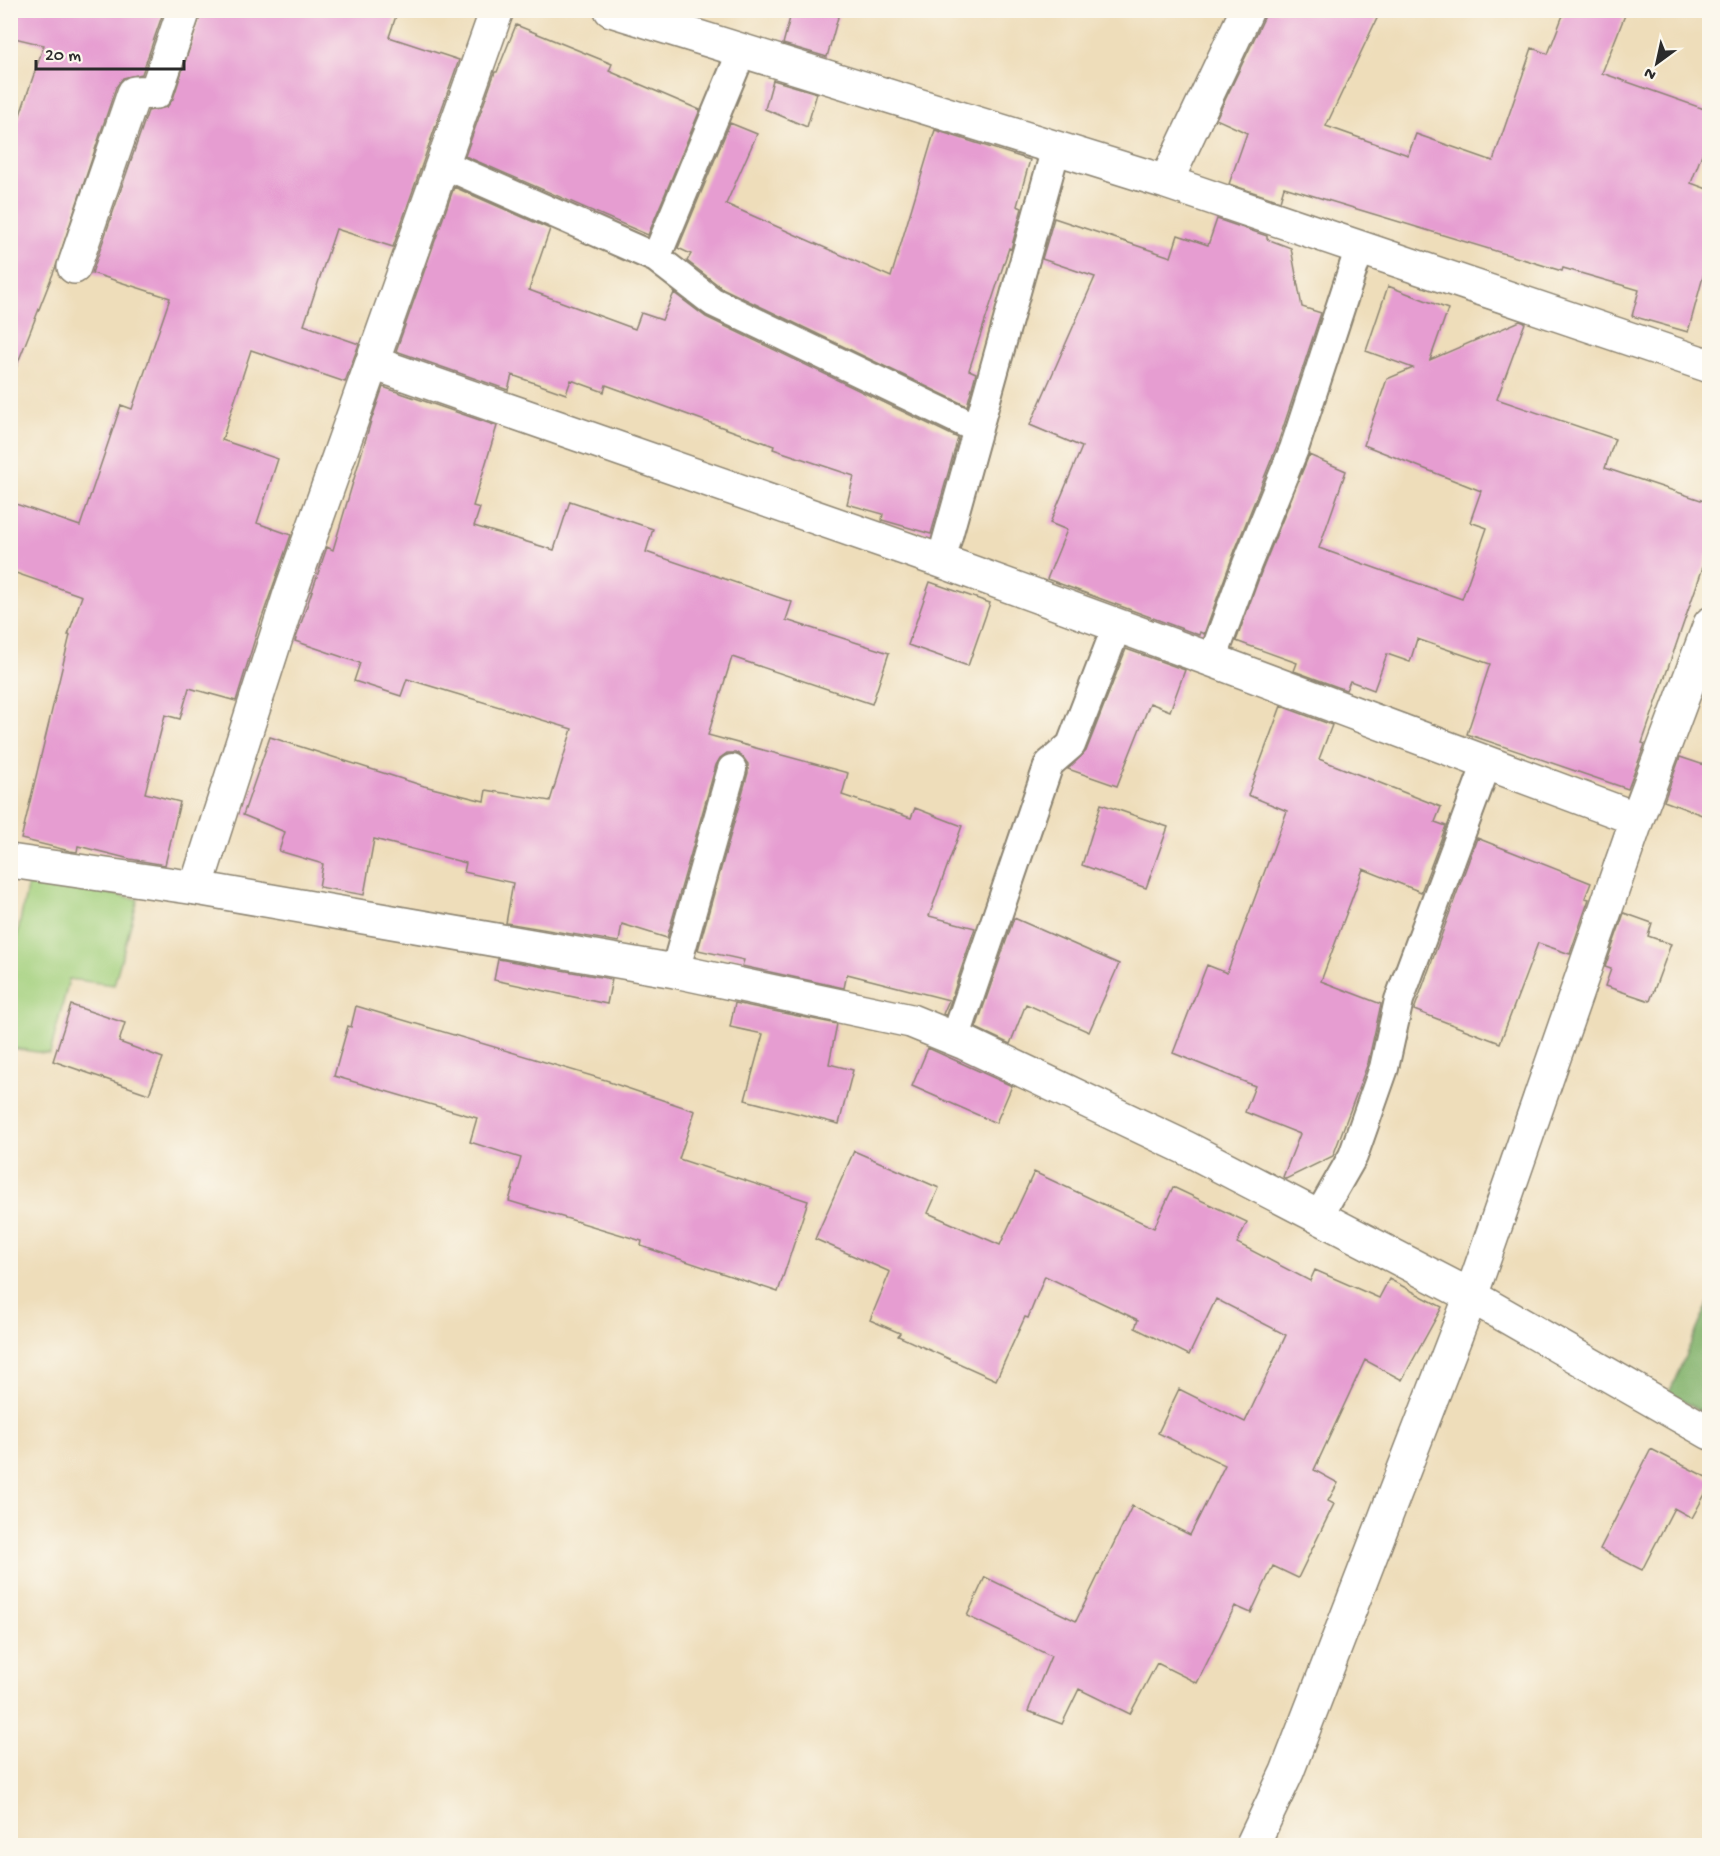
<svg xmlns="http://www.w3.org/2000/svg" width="1720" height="1856" viewBox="0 0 1720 1856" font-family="'Gochi Hand',sans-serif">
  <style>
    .green { fill: #a3d07d; stroke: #677e54; stroke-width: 1.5 }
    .forest { fill: #82b26c; stroke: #566e4c; stroke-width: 1.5 }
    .building { fill: #e69dd1 }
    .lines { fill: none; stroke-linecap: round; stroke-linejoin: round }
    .lane-casing { stroke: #8c8472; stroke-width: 32 }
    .street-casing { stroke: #8c8472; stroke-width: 36 }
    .lane { stroke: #fff; stroke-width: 28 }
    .street { stroke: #fff; stroke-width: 33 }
  </style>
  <rect width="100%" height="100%" fill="#fbf7ec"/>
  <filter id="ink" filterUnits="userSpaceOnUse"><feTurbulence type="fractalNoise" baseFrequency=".0167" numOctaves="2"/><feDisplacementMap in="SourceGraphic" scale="12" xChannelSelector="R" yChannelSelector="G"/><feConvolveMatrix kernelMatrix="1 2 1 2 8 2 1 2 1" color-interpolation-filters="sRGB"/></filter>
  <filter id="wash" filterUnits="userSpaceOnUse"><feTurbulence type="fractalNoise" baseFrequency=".008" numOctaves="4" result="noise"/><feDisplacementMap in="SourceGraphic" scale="24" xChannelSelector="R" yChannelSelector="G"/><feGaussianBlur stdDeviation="1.35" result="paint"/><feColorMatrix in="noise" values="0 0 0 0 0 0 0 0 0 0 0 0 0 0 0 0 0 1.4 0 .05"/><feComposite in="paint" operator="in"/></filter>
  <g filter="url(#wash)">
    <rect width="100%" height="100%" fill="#eeddba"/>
    <path class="green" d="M 29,878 L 138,899 L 114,985 L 69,979 L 50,1054 L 11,1048 L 11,966 Z"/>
    <path class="forest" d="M 1709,1302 L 1709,1416 L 1669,1393 Z"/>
    <g id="blocks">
      <path class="building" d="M 10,10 L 164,10 L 142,74 L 123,78 L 116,87 L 56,266 L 13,375 L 10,375 L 10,144 L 44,45 L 10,37 Z
        M 202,10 L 398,10 L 389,37 L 459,60 L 393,247 L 336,229 L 304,325 L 359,344 L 345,382 L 251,350 L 222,440 L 278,459 L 257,523 L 291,535 L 258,629 L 236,701 L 189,688 L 180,719 L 165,715 L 145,793 L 180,802 L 165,865 L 130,859 L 78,846 L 77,852 L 70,851 L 21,839 L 70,635 L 68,635 L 82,596 L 10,571 L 10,502 L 80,526 L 121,405 L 132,409 L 170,298 L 92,273 L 148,111 L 167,107 L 173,99 Z
        M 792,10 L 840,10 L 827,57 L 783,44 Z
        M 1265,10 L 1381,10 L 1326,126 L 1408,155 L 1416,134 L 1493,161 L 1532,48 L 1548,54 L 1565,10 L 1627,10 L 1602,73 L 1710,111 L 1710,133 L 1691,183 L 1710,190 L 1710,251 L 1688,332 L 1632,316 L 1639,290 L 1563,268 L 1562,271 L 1284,187 L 1280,201 L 1229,184 L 1247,133 L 1216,119 L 1264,18 Z
        M 516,25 L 612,64 L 609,71 L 700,110 L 648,235 L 465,156 L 495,72 L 497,72 Z
        M 773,80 L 817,93 L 807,127 L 765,109 Z
        M 730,123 L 757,134 L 726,204 L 891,277 L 935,130 L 1030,160 L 1017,206 L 1022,208 L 1011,249 L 1009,248 L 969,370 L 976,373 L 967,406 L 722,288 L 687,261 L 691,254 L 678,248 Z
        M 454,187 L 550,229 L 529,290 L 635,329 L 641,313 L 662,320 L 674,293 L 706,317 L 958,438 L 931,534 L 882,520 L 883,514 L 847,504 L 854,476 L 773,449 L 774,446 L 606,385 L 604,392 L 571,380 L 566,394 L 512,375 L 508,390 L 396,351 Z
        M 1054,218 L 1171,257 L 1178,235 L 1208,245 L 1217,219 L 1267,236 L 1267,239 L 1291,248 L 1302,307 L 1321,313 L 1278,443 L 1232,558 L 1204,634 L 1200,632 L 1199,635 L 1047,579 L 1067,530 L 1050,523 L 1082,447 L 1030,425 L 1095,277 L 1042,259 Z
        M 1388,286 L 1448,309 L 1430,360 L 1520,321 L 1525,323 L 1497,399 L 1615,439 L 1605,468 L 1710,503 L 1710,547 L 1642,743 L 1645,744 L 1628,789 L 1467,734 L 1490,664 L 1417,639 L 1410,662 L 1387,654 L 1374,690 L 1350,681 L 1346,690 L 1294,671 L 1297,663 L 1236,641 L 1262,570 L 1309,455 L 1346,471 L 1319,548 L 1462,599 L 1487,528 L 1470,522 L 1481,491 L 1364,445 L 1387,379 L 1413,368 L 1366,351 Z
        M 383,387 L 497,426 L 473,506 L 480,508 L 474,526 L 554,550 L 570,501 L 653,529 L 646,552 L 792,602 L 786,620 L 889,653 L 872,704 L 732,657 L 708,735 L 848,773 L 842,795 L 911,818 L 915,808 L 962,826 L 929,916 L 975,928 L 946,1015 L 943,1014 L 949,1000 L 847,974 L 844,988 L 742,966 L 744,960 L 698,950 L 748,773 L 748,764 L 743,757 L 737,753 L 727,753 L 720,758 L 716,765 L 667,938 L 622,924 L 619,942 L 506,923 L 513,883 L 464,872 L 466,863 L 374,839 L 364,895 L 319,887 L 323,864 L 279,851 L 285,832 L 243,815 L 270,737 L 424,786 L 484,801 L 486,790 L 550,801 L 572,729 L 407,679 L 401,696 L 354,681 L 360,663 L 295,641 L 327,547 L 333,550 L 371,421 Z
        M 930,582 L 990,603 L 968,666 L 908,645 Z
        M 1126,649 L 1185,670 L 1170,711 L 1150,703 L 1117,786 L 1068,769 L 1086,751 Z
        M 1281,706 L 1332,725 L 1319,759 L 1441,807 L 1435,822 L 1446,826 L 1421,892 L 1363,869 L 1321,981 L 1381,1004 L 1368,1063 L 1333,1156 L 1286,1179 L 1283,1177 L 1300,1134 L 1245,1112 L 1255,1086 L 1173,1053 L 1207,965 L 1227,973 L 1287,811 L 1248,795 Z
        M 1680,757 L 1710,767 L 1710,818 L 1664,801 Z
        M 1101,804 L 1168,827 L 1146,888 L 1082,865 Z
        M 1477,838 L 1591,883 L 1585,898 L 1589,899 L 1570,954 L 1538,943 L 1500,1043 L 1414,1010 Z
        M 1624,913 L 1652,923 L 1648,936 L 1671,944 L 1650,1001 L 1605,986 L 1611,969 L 1605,967 Z
        M 1014,918 L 1119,964 L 1089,1032 L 1026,1004 L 1010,1044 L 976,1028 Z
        M 498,959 L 612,979 L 607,1004 L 494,980 Z
        M 735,1003 L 837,1024 L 829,1064 L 853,1070 L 839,1124 L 745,1100 L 763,1034 L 730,1027 Z
        M 71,1005 L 125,1023 L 119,1042 L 163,1058 L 149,1094 L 53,1061 Z
        M 356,1006 L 609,1081 L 609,1082 L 695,1111 L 679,1159 L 808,1201 L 778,1292 L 641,1246 L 642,1241 L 509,1201 L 521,1158 L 470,1142 L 477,1118 L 334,1076 L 348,1026 L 351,1027 Z
        M 928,1048 L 1012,1086 L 996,1123 L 912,1086 Z
        M 854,1151 L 939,1188 L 928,1213 L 1000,1245 L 1034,1172 L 1154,1228 L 1173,1187 L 1247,1222 L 1237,1243 L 1310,1281 L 1315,1270 L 1379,1298 L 1389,1279 L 1442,1307 L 1402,1380 L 1365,1360 L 1314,1470 L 1338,1483 L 1328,1501 L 1334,1504 L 1298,1578 L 1273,1566 L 1251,1613 L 1235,1606 L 1197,1683 L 1157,1663 L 1130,1714 L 1079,1689 L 1062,1724 L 1028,1711 L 1051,1656 L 967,1616 L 985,1577 L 1076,1621 L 1132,1506 L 1190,1535 L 1225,1465 L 1158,1433 L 1179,1389 L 1245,1422 L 1286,1335 L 1216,1299 L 1189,1355 L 1135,1328 L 1138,1320 L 1045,1276 L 1028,1318 L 1025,1317 L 996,1380 L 898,1336 L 900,1333 L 870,1320 L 890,1272 L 815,1239 Z
        M 1651,1449 L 1710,1479 L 1710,1485 L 1692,1518 L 1674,1508 L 1642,1570 L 1600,1549 Z"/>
    </g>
  </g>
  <g filter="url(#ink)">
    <use href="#blocks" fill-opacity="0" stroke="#8c8472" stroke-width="1.5"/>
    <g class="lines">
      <g class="lane-casing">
        <path id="lane" d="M 443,164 L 656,258 L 713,302 L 978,429
          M 656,258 L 742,51
          M 941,561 L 1056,148
          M 1212,660 L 1247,564 L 1294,449 L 1360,247
          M 675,971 L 732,769
          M 955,1039 L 1049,764 L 1071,745 L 1117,626
          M 1318,1217 L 1353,1156 L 1384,1068 L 1399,1000 L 1487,763"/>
      </g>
      <g class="street-casing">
        <path id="street" d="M 611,10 L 1166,182 L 1710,366
          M 1166,182 L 1247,10
          M 74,267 L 134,93 L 156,92 L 184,10
          M 373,363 L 941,561 L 1212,660 L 1637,819
          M 10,861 L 196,888 L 675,971 L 911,1021 L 965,1043 L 1186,1148 L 1471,1296 L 1710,1433
          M 196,888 L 289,597 L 497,10
          M 1252,1846 L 1287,1772 L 1471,1296 L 1637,819 L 1710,624"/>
      </g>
      <use href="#lane" class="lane"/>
      <use href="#street" class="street"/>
    </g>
  </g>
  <rect width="1720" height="1856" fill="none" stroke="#fbf7ec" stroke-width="36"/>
  <g transform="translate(1657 63) rotate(213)" stroke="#fbf7ec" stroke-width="4.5" paint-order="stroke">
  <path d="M0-4.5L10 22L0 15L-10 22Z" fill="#2b2b2b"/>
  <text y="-9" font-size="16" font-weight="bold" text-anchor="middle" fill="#2b2b2b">N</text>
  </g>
  <path d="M36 60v9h148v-9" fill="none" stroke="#2b2b2b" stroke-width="3"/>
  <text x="45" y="60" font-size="18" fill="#2b2b2b" stroke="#fbf7ec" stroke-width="4.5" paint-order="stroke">20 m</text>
</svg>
